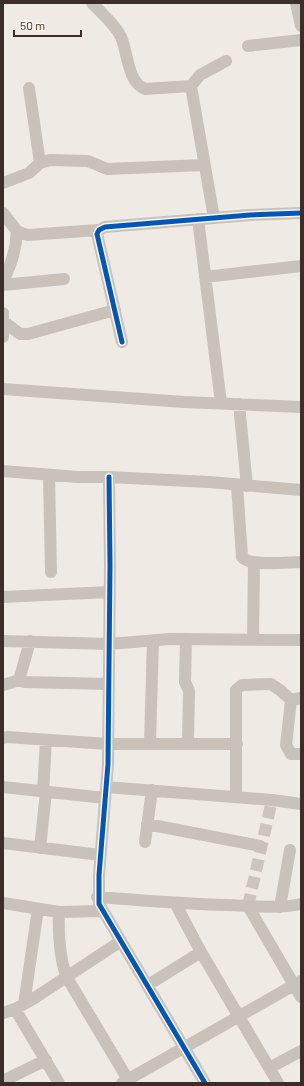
<svg xmlns="http://www.w3.org/2000/svg" width="304" height="1086" viewBox="0 0 304 1086" font-family="Barlow,sans-serif">
  <style>
    .lines { fill: none; stroke-linecap: round; stroke-linejoin: round }
    .minor-tunnel { stroke: #cbc5be; stroke-width: 12; stroke-dasharray: 12 6; stroke-linecap: butt }
    .minor { stroke: #c8c2bb; stroke-width: 12 }
    .cycleway-casing { stroke: #fbf5ea; stroke-width: 8 }
    .cycleway { stroke: #0057b8; stroke-width: 5 }
  </style>
  <rect width="100%" height="100%" fill="#efeae3"/>
  <g class="lines">
    <path class="minor-tunnel" d="M 248,906 L 272,800"/>
    <path class="minor" d="M 92,3 C 101,13 115,24 121,37 C 128,52 127,82 145,89 L 191,86
      M 296,3 L 301,26
      M 248,46 L 301,40
      M 29,88 L 40,163
      M 3,183 L 29,173 L 40,163 L 50,160 L 88,161 L 107,169 L 204,165
      M 3,213 L 17,231 L 27,235 L 99,230
      M 214,218 L 191,86 L 200,75 L 226,61
      M 198,219 L 221,403
      M 205,277 L 301,266
      M 3,281 C 12,264 16,250 17,231
      M 3,285 L 64,279
      M 3,313 L 3,337
      M 3,321 L 20,334 L 28,334 L 115,310
      M 122,342 L 97,234 L 99,230 L 105,227 L 250,215 L 301,213
      M 3,389 L 184,402 L 301,407
      M 239,404 L 247,486
      M 3,471 L 78,477 L 109,477 L 209,482 L 301,490
      M 49,476 L 51,572
      M 109,477 L 110,565 L 108,764 L 99,875 L 99,904 L 205,1083
      M 237,485 L 242,557 C 251,567 287,562 301,562
      M 3,597 L 109,592
      M 186,639 L 185,682 L 189,691 L 188,743
      M 253,639 L 254,562
      M 3,641 L 109,644 L 170,639 L 301,640
      M 30,641 L 20,677 L 20,680 L 24,682 L 109,684
      M 3,685 L 20,680
      M 291,700 L 286,745 L 291,754 L 301,754
      M 3,738 L 7,737 L 108,744 L 237,744
      M 150,743 L 153,641
      M 3,787 L 105,798
      M 106,787 L 272,800 L 301,804
      M 43,792 L 46,740
      M 236,797 L 236,690 L 242,685 L 271,684 L 280,690 L 291,700 L 301,698
      M 147,824 L 260,846
      M 145,842 L 152,790
      M 3,843 L 100,855
      M 40,848 L 46,792
      M 97,897 C 141,900 184,904 228,905 C 252,906 277,909 301,904
      M 3,903 L 59,912 L 103,911
      M 175,903 L 201,952
      M 248,906 L 301,997
      M 280,907 L 290,850
      M 59,912 C 58,935 59,954 66,976 L 130,1083
      M 148,985 L 201,952 L 278,1083
      M 24,1004 L 38,909
      M 15,1009 L 59,1083
      M 3,1013 L 15,1009 L 33,999 L 121,941
      M 269,1068 L 301,1051
      M 3,1081 L 46,1060
      M 122,1083 L 301,981"/>
    <g class="cycleway-casing">
      <path id="cycleway" d="M 122,342 L 97,234 L 99,230 L 105,227 L 250,215 L 301,213
        M 109,477 L 110,565 L 108,764 L 99,875 L 99,904 L 205,1083"/>
    </g>
    <use href="#cycleway" class="cycleway"/>
  </g>
  <rect width="304" height="1086" fill="none" stroke="#3a2f28" stroke-width="8"/>
  <path d="M14 30v6h67v-6" fill="none" stroke="#3a2f28" stroke-width="2"/>
  <text x="20" y="30" font-size="12" fill="#3a2f28" stroke="#fbf5ea" stroke-width="3" paint-order="stroke">50 m</text>
</svg>
